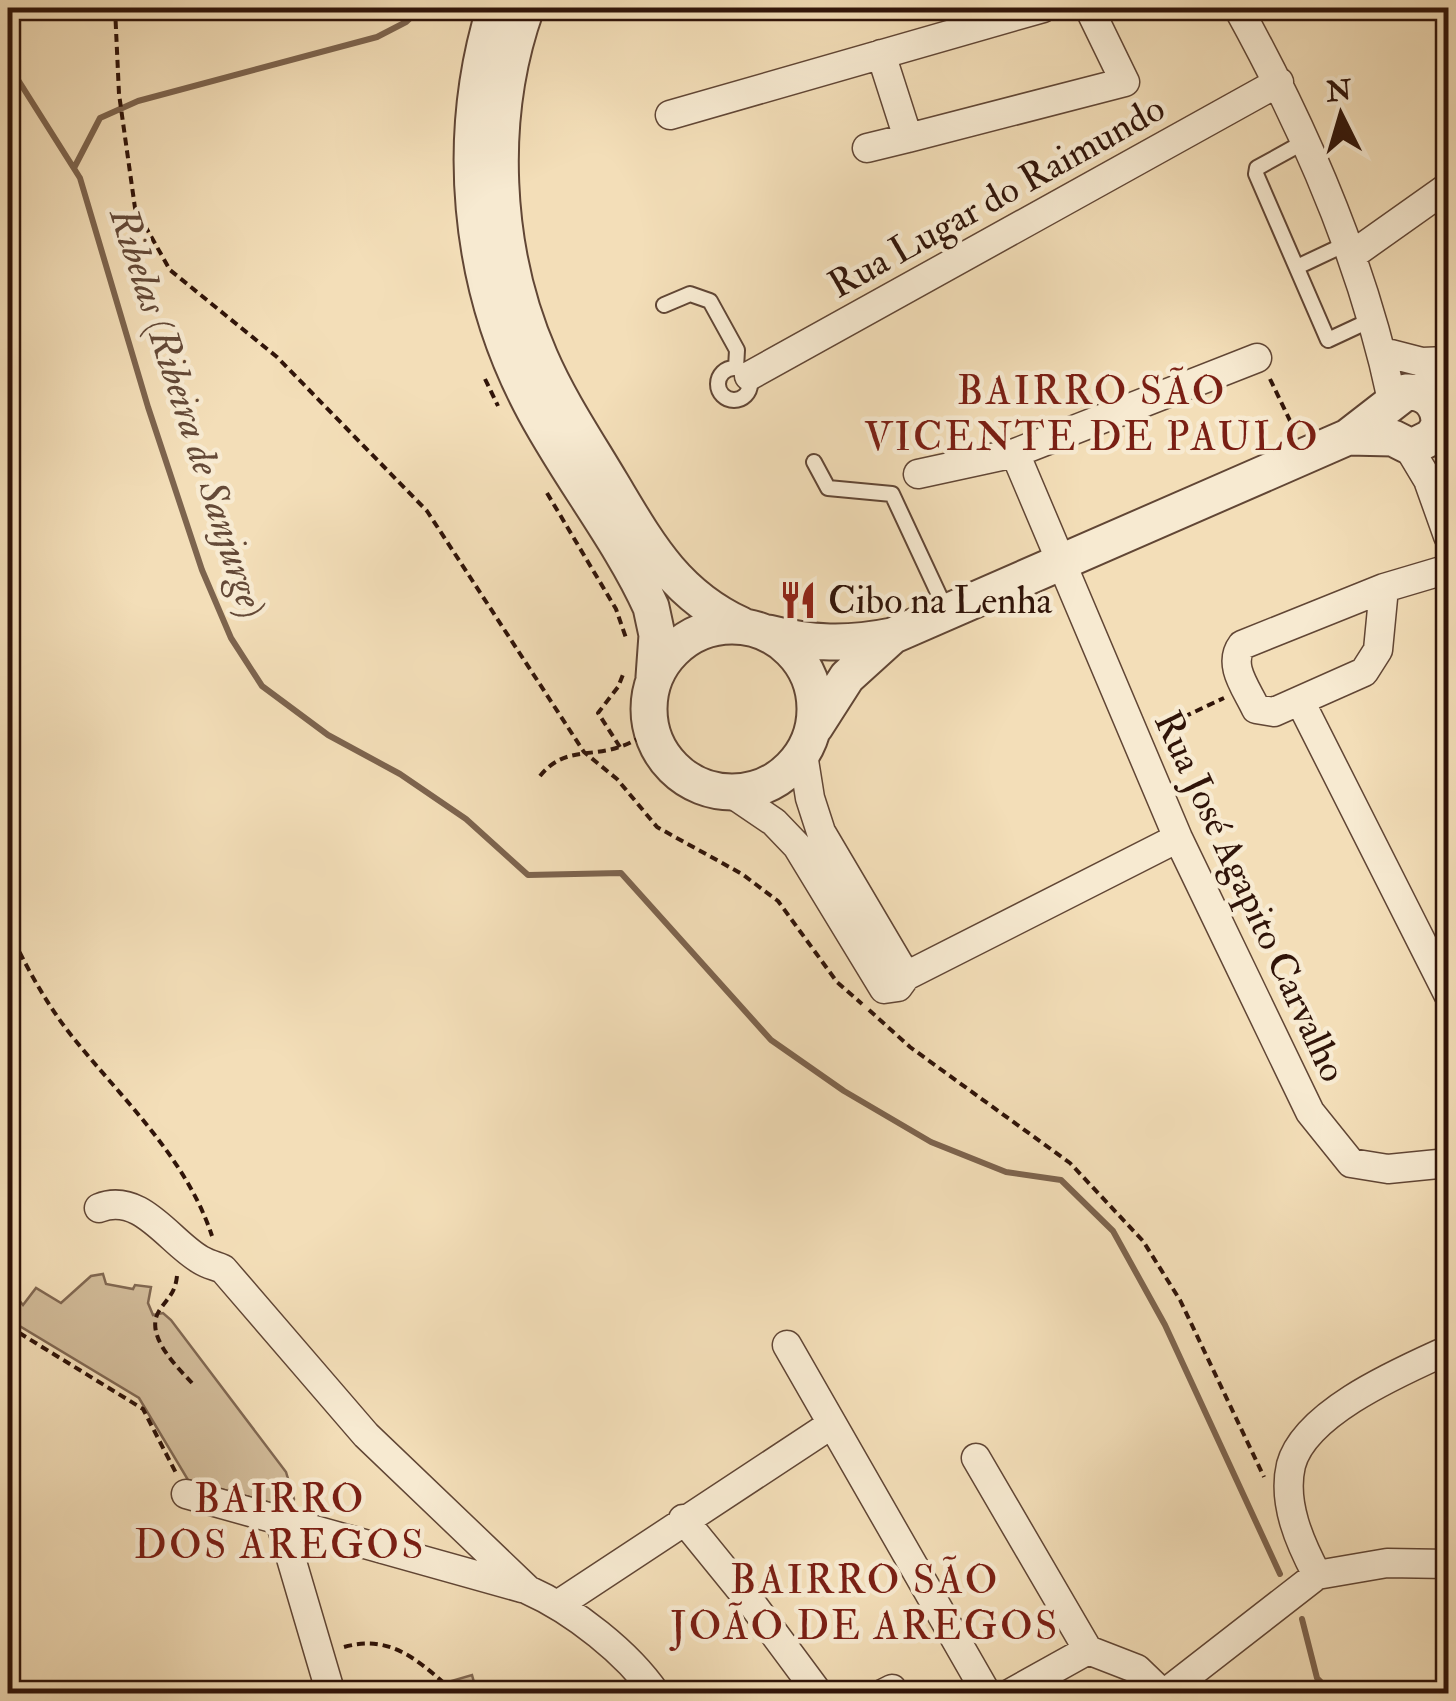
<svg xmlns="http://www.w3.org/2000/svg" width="1456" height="1701" viewBox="0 0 1456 1701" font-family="'IM FELL Double Pica',serif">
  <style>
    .green { fill: #d2bc9a; stroke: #816852; stroke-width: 2.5 }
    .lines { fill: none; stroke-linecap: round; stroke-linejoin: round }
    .stream { stroke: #7d644e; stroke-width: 6 }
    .service-casing { stroke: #614635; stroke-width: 18 }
    .minor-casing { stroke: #614635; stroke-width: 31 }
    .tertiary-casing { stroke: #614635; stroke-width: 39 }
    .path { stroke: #301409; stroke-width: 4; stroke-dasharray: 8 5; stroke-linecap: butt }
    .service { stroke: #f7ead1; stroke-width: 14 }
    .minor { stroke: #f7ead1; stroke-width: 28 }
    .tertiary { stroke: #f7ead1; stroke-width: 35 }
    .labels { text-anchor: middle; stroke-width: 9; stroke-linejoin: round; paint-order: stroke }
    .street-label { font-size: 38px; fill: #301409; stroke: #f7ead1 }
    .poi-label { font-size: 38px; fill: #301409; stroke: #f7ead1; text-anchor: start }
    .neighbourhood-label { font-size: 40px; letter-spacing: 2.5px; fill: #7a1f14; stroke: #f7ead1 }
    .water-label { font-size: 40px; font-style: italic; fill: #644937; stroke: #f7ead1 }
  </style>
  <rect width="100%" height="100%" fill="#f3deb8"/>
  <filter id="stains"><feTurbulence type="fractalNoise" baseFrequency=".002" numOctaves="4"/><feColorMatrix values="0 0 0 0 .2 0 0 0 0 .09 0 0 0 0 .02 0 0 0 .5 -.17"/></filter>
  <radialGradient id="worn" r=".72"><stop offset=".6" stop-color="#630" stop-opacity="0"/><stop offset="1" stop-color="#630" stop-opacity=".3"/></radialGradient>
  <path class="green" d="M 103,1274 L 106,1284 L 133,1289 L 135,1285 L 151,1287 L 148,1303 L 153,1315 L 163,1313 L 171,1320 L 286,1472 L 294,1499 L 289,1508 L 188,1480 L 139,1398 L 8,1319 L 8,1300 L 14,1294 L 23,1305 L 36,1288 L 61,1303 L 91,1276 Z
    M 472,1675 L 477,1693 L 418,1693 L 417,1691 Z"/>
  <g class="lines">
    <path class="stream" d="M 8,64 L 80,178 L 148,407 L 202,570 L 231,638 L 262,686 L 328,735 L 400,774 L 466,819 L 528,875 L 621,873 L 771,1040 L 844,1091 L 931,1142 L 1006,1172 L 1061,1180 L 1113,1231 L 1165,1325 L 1280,1574
      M 74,168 L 100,118 L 138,101 L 377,37 L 406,22 L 421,8
      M 1302,1619 L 1317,1678 L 1333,1694"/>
    <g class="service-casing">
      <path id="service" d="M 1304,142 L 1257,168 L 1256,174 L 1328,340 L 1373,319
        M 1297,267 L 1348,243
        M 664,305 L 690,294 L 710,301 L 737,350 L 736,368
        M718 384a16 16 0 1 1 32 0a16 16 0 1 1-32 0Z
        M 814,462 L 828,488 L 892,494 L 947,612"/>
    </g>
    <g class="minor-casing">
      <path id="minor" d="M 1238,8 C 1306,131 1363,262 1392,400
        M 881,54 L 908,138 L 1125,82 L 1089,8
        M 670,115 L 1043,8
        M 867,148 L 908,138
        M 1352,255 L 1448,187
        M 1391,354 L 1422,362 L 1448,361
        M 749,376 L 1279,82
        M 1407,445 L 1428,480 L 1448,536
        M 1015,453 L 1178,838 L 1310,1112 L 1351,1163 L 1388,1169 L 1448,1163
        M 918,474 L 1015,453 L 1257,358
        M 1384,588 L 1378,650 L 1364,672 L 1274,712 L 1256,709 C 1247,689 1227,665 1242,645 L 1384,588 L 1448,569
        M 1300,701 L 1448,994
        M 731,793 L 774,822 L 797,846 L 884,989 L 898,987 L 906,976 L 821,832 L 810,798 L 803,754
        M 906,976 L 1178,838
        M 99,1208 C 141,1191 170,1243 201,1260 C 207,1264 216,1266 223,1269 L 366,1435 L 528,1590 C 573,1610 628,1653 656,1694
        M 787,1345 L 987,1694
        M 976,1458 L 1088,1650
        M 186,1494 L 522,1588
        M 683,1519 L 753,1605 L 819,1694
        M 280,1521 L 331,1694
        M 1317,1575 C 1300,1543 1282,1503 1291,1465 C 1305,1412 1402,1371 1448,1350
        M 559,1604 L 832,1424
        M 882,1694 L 892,1689 L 895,1694
        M 1009,1694 L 1088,1650 L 1137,1669 L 1163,1694
        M 1164,1694 L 1317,1575 L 1387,1563 L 1448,1564"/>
    </g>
    <g class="tertiary-casing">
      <path id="tertiary" d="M 495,8 C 455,137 468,282 530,402 C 565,471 620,538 651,607 L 657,635 L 654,677
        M 526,8 C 487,117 493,250 540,357 C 559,401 586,441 611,483 C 647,543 674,594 741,625
        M 1421,393 L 1448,369
        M 1348,437 L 1393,438 L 1407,445 L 1416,445 L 1432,437 L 1448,411
        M649 709a83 83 0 1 1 166 0a83 83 0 1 1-166 0Z
        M 768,633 C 811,644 848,645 892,636 L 1348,437 L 1406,392 C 1425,391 1438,402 1439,421
        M 815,727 L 847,677 L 890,638"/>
    </g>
    <path class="path" d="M 115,8 L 119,94 L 135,208 L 170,270 L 277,357 L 427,511 L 584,752 L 617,779 L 657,827 L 742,874 L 778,901 L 837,982 L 862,1004
      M 485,379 L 498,406
      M 1270,379 L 1294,429
      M 547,493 L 616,609 L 626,638
      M 1160,728 L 1224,698
      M 620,747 L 598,713 L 618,687 L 624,672
      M 540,776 C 564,746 591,758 622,746 C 632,743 641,736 651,731
      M 8,929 C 26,966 45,1002 71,1035 C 122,1099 186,1157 212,1236
      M 869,1010 L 910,1047 L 1070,1163 L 1143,1241 L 1180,1300 L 1264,1477
      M 177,1276 C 175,1294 168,1297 159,1311 C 144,1335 177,1367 192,1383
      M 8,1326 L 143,1409 L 176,1473
      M 344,1647 C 387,1635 413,1656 444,1683"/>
    <use href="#service" class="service"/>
    <use href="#minor" class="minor"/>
    <use href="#tertiary" class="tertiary"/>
  </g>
  <defs>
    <g id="restaurant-bare" transform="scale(3)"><path d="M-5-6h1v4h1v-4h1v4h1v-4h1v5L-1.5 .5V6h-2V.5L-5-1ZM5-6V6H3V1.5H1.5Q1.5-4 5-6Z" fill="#8f2418" stroke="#f7ead1" stroke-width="2.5" paint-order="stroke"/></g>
  </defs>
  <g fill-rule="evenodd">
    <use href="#restaurant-bare" x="798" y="600"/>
  </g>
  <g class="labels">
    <g class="street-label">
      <text transform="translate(996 196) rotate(-29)" y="13">Rua Lugar do Raimundo</text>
      <text transform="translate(1251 896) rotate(65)" y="13">Rua José Agapito Carvalho</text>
    </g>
    <g class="poi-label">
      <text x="828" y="613">Cibo na Lenha</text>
    </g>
    <g class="neighbourhood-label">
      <text x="1092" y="404">BAIRRO SÃO<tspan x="1092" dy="46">VICENTE DE PAULO</tspan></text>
      <text x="280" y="1512">BAIRRO<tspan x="280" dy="46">DOS AREGOS</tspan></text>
      <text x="865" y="1593">BAIRRO SÃO<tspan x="865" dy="46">JOÃO DE AREGOS</tspan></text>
    </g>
    <g class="water-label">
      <text transform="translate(189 412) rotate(72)" y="14">Ribelas (Ribeira de Sanjurge)</text>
    </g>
  </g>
  <rect width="1456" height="1701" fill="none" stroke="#f3deb8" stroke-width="40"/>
  <rect x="10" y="10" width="1436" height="1681" fill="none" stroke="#301409" stroke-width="5"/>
  <rect x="20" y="20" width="1416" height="1661" fill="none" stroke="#301409" stroke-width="2.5"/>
  <g transform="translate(1341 115) rotate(355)" stroke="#f7ead1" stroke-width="8" paint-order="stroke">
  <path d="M0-8L18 38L0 25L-18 38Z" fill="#301409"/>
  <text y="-15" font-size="28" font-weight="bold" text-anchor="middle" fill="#301409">N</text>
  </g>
  <rect width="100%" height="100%" filter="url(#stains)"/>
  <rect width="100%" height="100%" fill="url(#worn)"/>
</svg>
